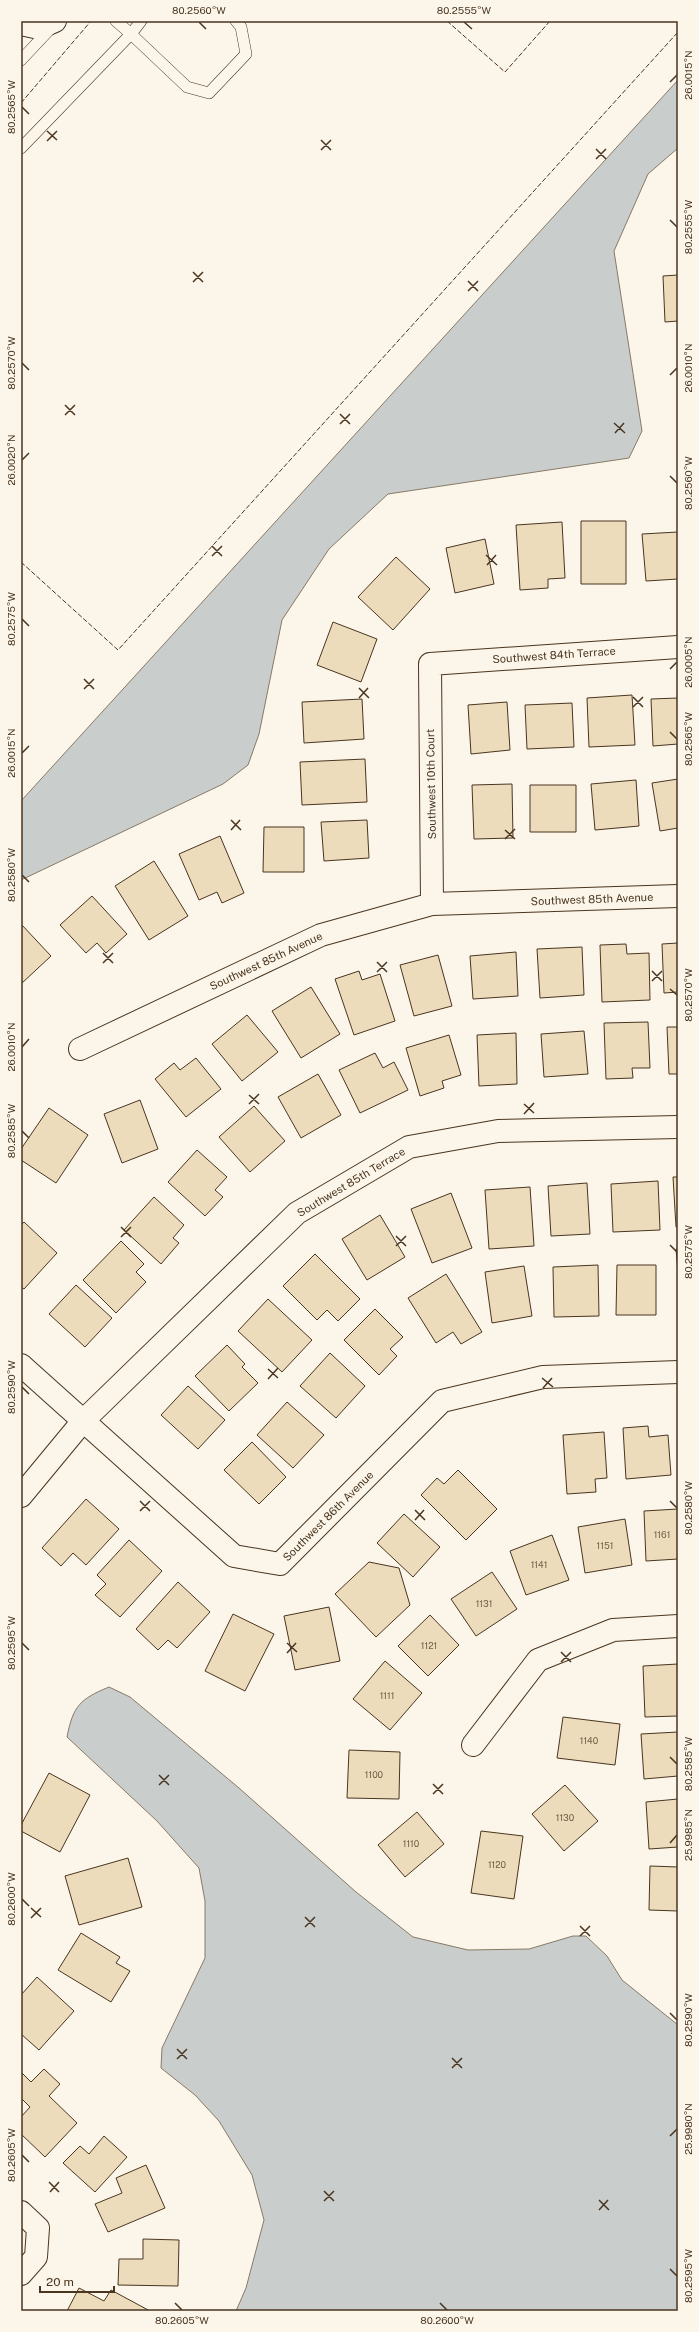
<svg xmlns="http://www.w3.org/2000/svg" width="699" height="2332" viewBox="0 0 699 2332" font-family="'Public Sans',sans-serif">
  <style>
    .water { fill: #c9cecd; stroke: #887966 }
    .building { fill: #ecdcbc; stroke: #4a3520 }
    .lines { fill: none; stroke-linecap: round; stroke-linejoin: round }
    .service-casing { stroke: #4a3520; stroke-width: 12 }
    .minor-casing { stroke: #4a3520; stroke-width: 24 }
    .service { stroke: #fbf6e9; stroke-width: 11 }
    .minor { stroke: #fbf6e9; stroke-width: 22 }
    .fence { stroke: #4a3520; stroke-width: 1; stroke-dasharray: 5 2; stroke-linecap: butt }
    .ticks { fill: none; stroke: #4a3520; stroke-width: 1.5 }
    .labels { text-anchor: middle; stroke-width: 3; stroke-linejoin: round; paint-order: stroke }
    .number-label { font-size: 9px; fill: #725f47 }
    .street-label { font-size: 11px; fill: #4a3520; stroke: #fbf6e9 }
    .neatline { fill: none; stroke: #4a3520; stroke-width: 1.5 }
    .ticks-label { font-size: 10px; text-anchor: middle; fill: #4a3520 }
  </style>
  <rect width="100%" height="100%" fill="#fbf6e9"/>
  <path class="water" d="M 678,80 L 678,148 L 648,174 L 614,251 L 642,431 L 629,458 L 388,494 L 329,549 L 282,620 L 259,734 L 248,765 L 223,784 L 21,880 L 21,801 Z
    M 109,1687 L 130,1697 L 239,1788 L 356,1892 L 413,1937 L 468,1950 L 529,1949 L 573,1936 L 586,1936 L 607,1956 L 622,1980 L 678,2025 L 678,2311 L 236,2311 L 246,2288 L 264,2220 L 252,2175 L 219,2121 L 195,2095 L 161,2068 L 162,2048 L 205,1958 L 205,1901 L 199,1868 L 157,1821 L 67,1737 C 73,1706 80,1699 109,1687 Z"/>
  <path class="building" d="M 678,275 L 678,321 L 665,322 L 663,276 Z
    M 581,521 L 626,521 L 626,584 L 581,584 Z
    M 562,522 L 565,578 L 548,579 L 548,588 L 520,590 L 516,525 Z
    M 678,532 L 678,579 L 646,581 L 642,534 Z
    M 485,539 L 494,584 L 455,593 L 446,548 Z
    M 396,557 L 430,589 L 393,630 L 358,597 Z
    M 333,622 L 377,639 L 361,682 L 317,665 Z
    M 632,695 L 635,745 L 589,747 L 587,698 Z
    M 678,698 L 678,744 L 653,746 L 651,699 Z
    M 362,699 L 364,739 L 304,743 L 302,702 Z
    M 507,702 L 510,750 L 471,754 L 468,705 Z
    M 572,703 L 574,747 L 527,749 L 525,705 Z
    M 365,759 L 367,802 L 302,805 L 300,762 Z
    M 678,779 L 678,828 L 660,831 L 652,783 Z
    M 636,780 L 639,826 L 595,830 L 591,784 Z
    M 512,784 L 513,838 L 474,839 L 472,785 Z
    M 530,785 L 576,785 L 576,832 L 530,832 Z
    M 367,820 L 369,858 L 324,861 L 321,822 Z
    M 264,827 L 304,827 L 304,872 L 263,872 Z
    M 220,836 L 244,893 L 222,903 L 217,892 L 199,900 L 179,854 Z
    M 154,861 L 188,916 L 149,940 L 115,886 Z
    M 92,896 L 127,934 L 106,953 L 97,943 L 86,953 L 60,925 Z
    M 21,924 L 51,956 L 21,984 Z
    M 678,943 L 678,992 L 664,993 L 662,944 Z
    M 626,944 L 627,954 L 649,953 L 650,1000 L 602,1002 L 600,945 Z
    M 582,947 L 584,995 L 540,998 L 537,949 Z
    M 516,952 L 518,996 L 473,999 L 470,956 Z
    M 438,955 L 452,1006 L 414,1016 L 400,965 Z
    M 359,971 L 362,980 L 380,974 L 395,1021 L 354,1035 L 335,979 Z
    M 311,987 L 340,1034 L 301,1058 L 272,1011 Z
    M 247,1015 L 278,1052 L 242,1081 L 212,1044 Z
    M 648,1022 L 650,1068 L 632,1068 L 633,1078 L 606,1079 L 604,1023 Z
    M 667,1027 L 678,1027 L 678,1074 L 669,1074 Z
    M 584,1031 L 588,1074 L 544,1077 L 541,1034 Z
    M 516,1033 L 517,1084 L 479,1086 L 477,1035 Z
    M 449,1035 L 461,1075 L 442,1081 L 444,1088 L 420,1096 L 406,1048 Z
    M 375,1053 L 383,1068 L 394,1062 L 408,1090 L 360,1113 L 339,1070 Z
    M 196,1058 L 221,1089 L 186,1117 L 155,1079 L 174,1063 L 180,1070 Z
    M 318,1074 L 341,1115 L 301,1138 L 278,1097 Z
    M 140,1100 L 158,1149 L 122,1163 L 104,1114 Z
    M 254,1106 L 285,1141 L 250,1172 L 219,1137 Z
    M 49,1108 L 88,1135 L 56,1183 L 21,1160 L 21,1149 Z
    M 197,1150 L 227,1177 L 215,1190 L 223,1197 L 205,1216 L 168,1182 Z
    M 673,1177 L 678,1177 L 678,1227 L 676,1227 Z
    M 658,1181 L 660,1230 L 613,1232 L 611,1184 Z
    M 587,1183 L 590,1234 L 551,1236 L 548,1186 Z
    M 530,1187 L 534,1246 L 489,1249 L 485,1190 Z
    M 451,1193 L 472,1248 L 432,1263 L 411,1209 Z
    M 154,1197 L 184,1225 L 173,1238 L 179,1243 L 161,1264 L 124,1230 Z
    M 380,1215 L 405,1257 L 367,1280 L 342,1239 Z
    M 24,1222 L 57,1253 L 24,1289 L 21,1287 L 21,1225 Z
    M 121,1241 L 144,1264 L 136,1272 L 146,1282 L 116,1313 L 83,1280 Z
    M 676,1249 L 678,1249 L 678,1273 Z
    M 315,1254 L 360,1299 L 338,1321 L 327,1310 L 317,1320 L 283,1286 Z
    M 598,1265 L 599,1316 L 554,1317 L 553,1267 Z
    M 617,1265 L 656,1265 L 656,1315 L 616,1315 Z
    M 524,1266 L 532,1316 L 492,1323 L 485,1272 Z
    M 446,1274 L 482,1332 L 461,1344 L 453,1332 L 436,1343 L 408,1298 Z
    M 76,1285 L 112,1318 L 85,1347 L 49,1314 Z
    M 268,1299 L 312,1340 L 282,1372 L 238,1331 Z
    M 375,1309 L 403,1337 L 390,1349 L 397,1356 L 379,1375 L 344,1340 Z
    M 227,1345 L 245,1364 L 242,1367 L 258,1383 L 229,1411 L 195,1376 Z
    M 330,1353 L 365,1386 L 336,1418 L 300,1386 Z
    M 188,1386 L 225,1420 L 198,1449 L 161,1415 Z
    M 287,1402 L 324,1435 L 293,1468 L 257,1435 Z
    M 648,1426 L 649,1437 L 668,1435 L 671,1475 L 626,1479 L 623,1428 Z
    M 604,1432 L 607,1478 L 595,1479 L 596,1492 L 567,1494 L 563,1435 Z
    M 252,1442 L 286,1477 L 259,1504 L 224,1470 Z
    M 458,1470 L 497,1509 L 466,1540 L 421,1495 L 437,1478 L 444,1484 Z
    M 86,1499 L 119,1529 L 86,1565 L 73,1553 L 61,1566 L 42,1548 Z
    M 678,1509 L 678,1559 L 646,1561 L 644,1511 Z
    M 404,1514 L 440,1547 L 413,1577 L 377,1543 Z
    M 625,1519 L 632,1565 L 585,1573 L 578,1527 Z
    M 552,1535 L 569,1580 L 526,1595 L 510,1551 Z
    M 129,1540 L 162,1571 L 120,1617 L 95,1595 L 106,1584 L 97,1575 Z
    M 369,1562 L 399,1568 L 410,1605 L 376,1637 L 335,1594 Z
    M 492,1572 L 517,1609 L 476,1636 L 451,1599 Z
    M 178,1582 L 210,1612 L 177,1648 L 168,1640 L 158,1650 L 136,1629 Z
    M 329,1607 L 340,1661 L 295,1670 L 284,1616 Z
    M 233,1614 L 274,1634 L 245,1691 L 205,1671 Z
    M 430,1615 L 459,1645 L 428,1676 L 398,1646 Z
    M 385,1661 L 422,1693 L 390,1730 L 353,1699 Z
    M 678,1664 L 678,1716 L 645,1717 L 643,1666 Z
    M 563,1717 L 620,1724 L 615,1765 L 557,1758 Z
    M 678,1732 L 678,1776 L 644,1779 L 641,1734 Z
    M 349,1750 L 400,1752 L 399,1799 L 347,1798 Z
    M 49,1773 L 90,1795 L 60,1852 L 21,1831 L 21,1825 Z
    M 565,1785 L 598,1821 L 564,1851 L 532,1814 Z
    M 678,1799 L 678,1847 L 649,1849 L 646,1802 Z
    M 417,1812 L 444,1844 L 405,1877 L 378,1845 Z
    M 481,1831 L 523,1836 L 514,1899 L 471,1893 Z
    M 128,1858 L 142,1907 L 79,1925 L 65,1876 Z
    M 650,1866 L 678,1867 L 678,1911 L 649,1910 Z
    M 81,1933 L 120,1957 L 116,1963 L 130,1971 L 111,2002 L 58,1970 Z
    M 37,1977 L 74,2011 L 39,2050 L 21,2034 L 21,1995 Z
    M 44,2069 L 60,2084 L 49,2096 L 77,2123 L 45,2157 L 21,2134 L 21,2117 L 30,2107 L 21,2098 L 21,2072 L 31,2082 Z
    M 104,2136 L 127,2157 L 95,2192 L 63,2163 L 80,2146 L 89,2154 Z
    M 146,2165 L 165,2208 L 108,2232 L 95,2204 L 122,2193 L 116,2178 Z
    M 143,2239 L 179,2240 L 178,2286 L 118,2285 L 119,2259 L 143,2259 Z
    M 79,2288 L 104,2301 L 111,2290 L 150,2311 L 67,2311 Z"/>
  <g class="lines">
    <g class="service-casing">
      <path id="service" d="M 141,21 L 131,34 L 187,87 L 209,93 L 246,54 L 241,27 L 236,21
        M 21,60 L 52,27
        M 21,148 L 131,34 L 116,21"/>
    </g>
    <g class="minor-casing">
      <path id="minor" d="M 21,24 L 39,28 L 55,21
        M 432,904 L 430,664 L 678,647
        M 80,1049 L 321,935 L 432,904 L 678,896
        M 21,1365 L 234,1556 L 280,1564 L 442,1401 L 543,1377 L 678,1372
        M 21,1496 L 83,1421 L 297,1213 L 409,1147 L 498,1131 L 678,1127
        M 473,1745 L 538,1660 L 613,1630 L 678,1626
        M 21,2212 L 38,2228 L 36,2257 L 21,2274"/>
    </g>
    <use href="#service" class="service"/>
    <use href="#minor" class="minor"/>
    <path class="fence" d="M 447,21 L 505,72 L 550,21
      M 21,103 L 91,21
      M 21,562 L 118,650 L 678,32"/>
  </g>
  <path class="ticks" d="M 199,22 L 206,29M 464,22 L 472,29M 670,82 L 677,75M 22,107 L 29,114M 47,131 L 57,140M 321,140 L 331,150M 47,141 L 57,131M 596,149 L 606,159M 321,150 L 331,140M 596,159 L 606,149M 670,220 L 677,227M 193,272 L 203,282M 468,281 L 478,291M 193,282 L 203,272M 468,291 L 478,281M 22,363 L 29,370M 670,375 L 677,368M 65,405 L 75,415M 340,414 L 350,424M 65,415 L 75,405M 614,423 L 625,433M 340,424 L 350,414M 615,433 L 624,423M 22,460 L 29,453M 670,476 L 677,483M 212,546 L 222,556M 486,555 L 497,565M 212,556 L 222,546M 487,565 L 496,555M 22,619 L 29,626M 670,669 L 677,662M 84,679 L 94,689M 359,688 L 369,698M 84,689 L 94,679M 633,697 L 643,707M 359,698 L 368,688M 633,707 L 643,697M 670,732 L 677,739M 22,753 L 29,746M 231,820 L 241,830M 231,830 L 240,820M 505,830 L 515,839M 505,839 L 515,829M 22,875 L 29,882M 103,953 L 113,963M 377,962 L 387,972M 103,963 L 113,953M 652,971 L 662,981M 377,972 L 387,962M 652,981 L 662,971M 670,989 L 677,995M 22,1047 L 29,1039M 249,1095 L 259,1104M 249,1104 L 259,1094M 524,1104 L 534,1113M 524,1114 L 534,1103M 22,1131 L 29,1138M 121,1227 L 131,1237M 396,1236 L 406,1246M 121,1237 L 131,1227M 670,1245 L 677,1252M 396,1246 L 406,1236M 268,1369 L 278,1378M 542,1378 L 553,1387M 268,1379 L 278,1368M 22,1387 L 29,1394M 543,1388 L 552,1378M 140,1501 L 150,1511M 670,1501 L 677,1508M 415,1510 L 425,1520M 140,1511 L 150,1501M 415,1520 L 424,1510M 22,1643 L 29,1650M 287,1643 L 297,1652M 561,1652 L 571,1662M 287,1653 L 296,1643M 561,1662 L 571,1652M 670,1757 L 677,1764M 159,1775 L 169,1785M 433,1784 L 443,1794M 159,1785 L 169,1775M 433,1794 L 443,1784M 670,1843 L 677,1835M 22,1899 L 29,1906M 31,1908 L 41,1917M 305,1917 L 315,1927M 31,1918 L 41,1908M 580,1926 L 590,1936M 305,1927 L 315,1917M 580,1936 L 590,1926M 670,2013 L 677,2020M 177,2049 L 187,2059M 452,2058 L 462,2068M 177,2059 L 187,2049M 452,2068 L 462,2058M 670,2136 L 677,2129M 22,2155 L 29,2162M 49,2182 L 59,2192M 324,2191 L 334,2201M 50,2192 L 59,2182M 599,2200 L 609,2210M 324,2201 L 334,2191M 599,2210 L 608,2200M 670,2269 L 677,2276M 175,2303 L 182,2310M 440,2303 L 447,2310"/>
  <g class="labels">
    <g class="number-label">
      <text x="662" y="1538">1161</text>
      <text x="605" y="1549">1151</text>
      <text x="539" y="1568">1141</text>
      <text x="484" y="1607">1131</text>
      <text x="429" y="1649">1121</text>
      <text x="387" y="1699">1111</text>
      <text x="589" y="1744">1140</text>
      <text x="374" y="1778">1100</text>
      <text x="565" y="1821">1130</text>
      <text x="411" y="1847">1110</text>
      <text x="497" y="1868">1120</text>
    </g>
    <g class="street-label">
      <text transform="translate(554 655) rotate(-4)" y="4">Southwest 84th Terrace</text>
      <text transform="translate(431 784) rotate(-91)" y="4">Southwest 10th Court</text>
      <text transform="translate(592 899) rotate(-2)" y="4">Southwest 85th Avenue</text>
      <text transform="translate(266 961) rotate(-25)" y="4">Southwest 85th Avenue</text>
      <text transform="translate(351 1182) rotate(-31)" y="4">Southwest 85th Terrace</text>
      <text transform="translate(328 1516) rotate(-45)" y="4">Southwest 86th Avenue</text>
    </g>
  </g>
  <rect width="699" height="2332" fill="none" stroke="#fbf6e9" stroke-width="44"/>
  <path d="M40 2286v6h74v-6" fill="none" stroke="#4a3520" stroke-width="2"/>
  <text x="46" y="2286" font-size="12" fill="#4a3520" stroke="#fbf6e9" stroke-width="3" paint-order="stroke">20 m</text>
  <rect x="22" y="22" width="655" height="2288" class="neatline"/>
  <g class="ticks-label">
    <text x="199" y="14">80.2560°W</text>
    <text x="464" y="14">80.2555°W</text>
    <text transform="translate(688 75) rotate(-90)" y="4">26.0015°N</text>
    <text transform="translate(11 107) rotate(-90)" y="4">80.2565°W</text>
    <text transform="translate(688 227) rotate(-90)" y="4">80.2555°W</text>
    <text transform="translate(11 363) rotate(-90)" y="4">80.2570°W</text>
    <text transform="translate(688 368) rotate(-90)" y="4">26.0010°N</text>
    <text transform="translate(11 460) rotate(-90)" y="4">26.0020°N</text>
    <text transform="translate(688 483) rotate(-90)" y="4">80.2560°W</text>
    <text transform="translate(11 619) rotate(-90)" y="4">80.2575°W</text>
    <text transform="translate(688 662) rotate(-90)" y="4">26.0005°N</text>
    <text transform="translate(688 739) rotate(-90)" y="4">80.2565°W</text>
    <text transform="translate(11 753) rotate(-90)" y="4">26.0015°N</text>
    <text transform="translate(11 875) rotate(-90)" y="4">80.2580°W</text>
    <text transform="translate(688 995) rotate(-90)" y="4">80.2570°W</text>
    <text transform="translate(11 1047) rotate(-90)" y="4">26.0010°N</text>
    <text transform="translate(11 1131) rotate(-90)" y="4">80.2585°W</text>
    <text transform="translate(688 1252) rotate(-90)" y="4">80.2575°W</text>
    <text transform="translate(11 1387) rotate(-90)" y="4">80.2590°W</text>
    <text transform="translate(688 1508) rotate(-90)" y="4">80.2580°W</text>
    <text transform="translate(11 1643) rotate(-90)" y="4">80.2595°W</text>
    <text transform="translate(688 1764) rotate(-90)" y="4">80.2585°W</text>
    <text transform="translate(688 1835) rotate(-90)" y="4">25.9985°N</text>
    <text transform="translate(11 1899) rotate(-90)" y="4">80.2600°W</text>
    <text transform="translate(688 2020) rotate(-90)" y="4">80.2590°W</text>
    <text transform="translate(688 2129) rotate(-90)" y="4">25.9980°N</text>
    <text transform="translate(11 2155) rotate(-90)" y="4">80.2605°W</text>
    <text transform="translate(688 2276) rotate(-90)" y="4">80.2595°W</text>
    <text x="182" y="2324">80.2605°W</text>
    <text x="447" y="2324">80.2600°W</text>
  </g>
</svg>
